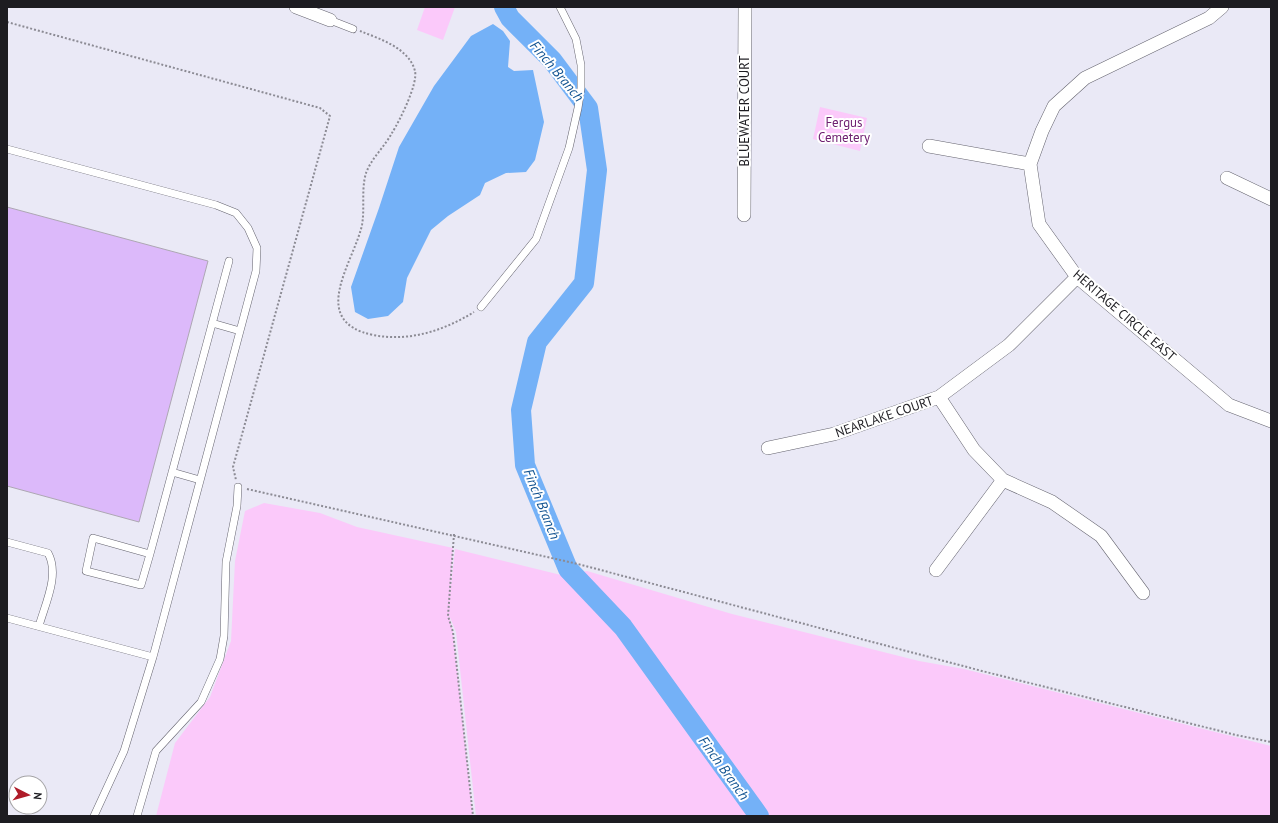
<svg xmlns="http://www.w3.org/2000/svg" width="1278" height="823" viewBox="0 0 1278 823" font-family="'PT Sans',sans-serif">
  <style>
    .green { fill: #fbc9fa }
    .water { fill: #74b1f7 }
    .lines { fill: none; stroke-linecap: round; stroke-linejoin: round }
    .river { stroke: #74b1f7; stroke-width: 20 }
    .building { fill: #dcb9fa; stroke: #ada7b3 }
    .lane-casing { stroke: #65646f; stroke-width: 8 }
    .street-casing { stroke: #65646f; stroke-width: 14 }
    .path { stroke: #8c8b94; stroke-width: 2; stroke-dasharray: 2 2; stroke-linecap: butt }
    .lane { stroke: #fff; stroke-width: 7 }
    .street { stroke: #fff; stroke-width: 13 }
    .labels { text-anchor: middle; stroke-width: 4; stroke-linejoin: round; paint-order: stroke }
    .street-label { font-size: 13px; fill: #1d1c21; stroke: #fff }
    .park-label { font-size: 13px; fill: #6f2071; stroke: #fff }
    .water-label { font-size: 14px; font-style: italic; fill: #125391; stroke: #fff }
  </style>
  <rect width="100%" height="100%" fill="#eae9f6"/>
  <path class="green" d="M 425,7 L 455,7 L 443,40 L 417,30 Z
    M 820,107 L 867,118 L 860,151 L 813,139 Z
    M 264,503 L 320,513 L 357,527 L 453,548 L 450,594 L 455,549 L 561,575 L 587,571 L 732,614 L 919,661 L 964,669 L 1271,746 L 1271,816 L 476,816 L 456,632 L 449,615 L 453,632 L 473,816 L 156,816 L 175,743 L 210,697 L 231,641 L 235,561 L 245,511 Z"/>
  <path class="water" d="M 493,24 L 503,31 L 510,41 L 508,67 L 514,71 L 533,70 L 544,122 L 535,160 L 526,172 L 506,173 L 485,183 L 480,195 L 448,216 L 431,230 L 407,278 L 403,302 L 388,316 L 368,319 L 355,312 L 351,287 L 379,208 L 399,147 L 434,86 L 471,36 Z"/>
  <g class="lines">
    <path class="river" d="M 504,7 L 510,18 L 552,60 L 588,108 L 597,170 L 584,283 L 537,342 L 521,410 L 525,465 L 568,569 L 623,627 L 759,816"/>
  </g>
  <path class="building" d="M 7,207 L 208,261 L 139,522 L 7,486 Z"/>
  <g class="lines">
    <g class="lane-casing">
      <path id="lane" d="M 330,20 L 353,29
        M 7,149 L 216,205 L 236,213 L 248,228 L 257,248 L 256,271 L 153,657 L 7,618
        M 481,307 L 536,239 L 569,148 L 578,108 L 581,88 L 581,65 L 576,39 L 560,7
        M 212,323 L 240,331
        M 172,472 L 200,480
        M 7,542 L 48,553 C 60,575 45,604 39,626
        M 150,554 L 93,538 L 86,571 L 141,585 L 150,554 L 229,261
        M 94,816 L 124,751 L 153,657
        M 137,816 L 156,751 L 201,702 L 220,659 L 224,636 L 226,562 L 237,506 L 238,487"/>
    </g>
    <g class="street-casing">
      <path id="street" d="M 296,7 L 330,20
        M 1222,7 L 1209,18 L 1085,78 L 1054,106 L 1042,131 L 1030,164 L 1039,224 L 1077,277 L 1229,405 L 1271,421
        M 929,146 L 1030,164
        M 1227,178 L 1271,199
        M 744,215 L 745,7
        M 939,397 L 974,450 L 1003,480 L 1052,502 L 1101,536 L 1143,593
        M 768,448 L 834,434 L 939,397 L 1009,345 L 1077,277
        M 936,570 L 1003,480"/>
    </g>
    <path class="path" d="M 7,22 L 320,108 L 330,116 L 233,467 L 236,480
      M 360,31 C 380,39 409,48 415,71 C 418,84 400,120 392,133 C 385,146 371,159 366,173 C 361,190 365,208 362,225 C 354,262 307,321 373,335 C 409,342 443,331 474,312
      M 247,489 L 578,564 L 982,671 L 1236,735 L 1271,742
      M 454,534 L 448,616 L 453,632 L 473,816"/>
    <use href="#lane" class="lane"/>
    <use href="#street" class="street"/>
  </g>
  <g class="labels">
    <g class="street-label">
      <text transform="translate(744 111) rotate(-90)" y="5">BLUEWATER COURT</text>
      <text transform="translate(1125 315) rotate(41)" y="5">HERITAGE CIRCLE EAST</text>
      <text transform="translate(884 416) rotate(-19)" y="5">NEARLAKE COURT</text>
    </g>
    <g class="park-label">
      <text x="844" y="127">Fergus<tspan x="844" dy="15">Cemetery</tspan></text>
    </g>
    <g class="water-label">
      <text transform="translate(557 71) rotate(50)" y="5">Finch Branch</text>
      <text transform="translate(542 504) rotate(68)" y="5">Finch Branch</text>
      <text transform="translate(724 768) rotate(54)" y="5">Finch Branch</text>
    </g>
  </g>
  <rect width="1278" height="823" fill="none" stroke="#1d1c21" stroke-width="16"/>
  <g transform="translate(28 795) rotate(96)"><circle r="19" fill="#ffffff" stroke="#a5a4a6"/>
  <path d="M0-3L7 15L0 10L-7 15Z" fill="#af1c29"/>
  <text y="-6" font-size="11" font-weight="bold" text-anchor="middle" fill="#1d1c21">N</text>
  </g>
</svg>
